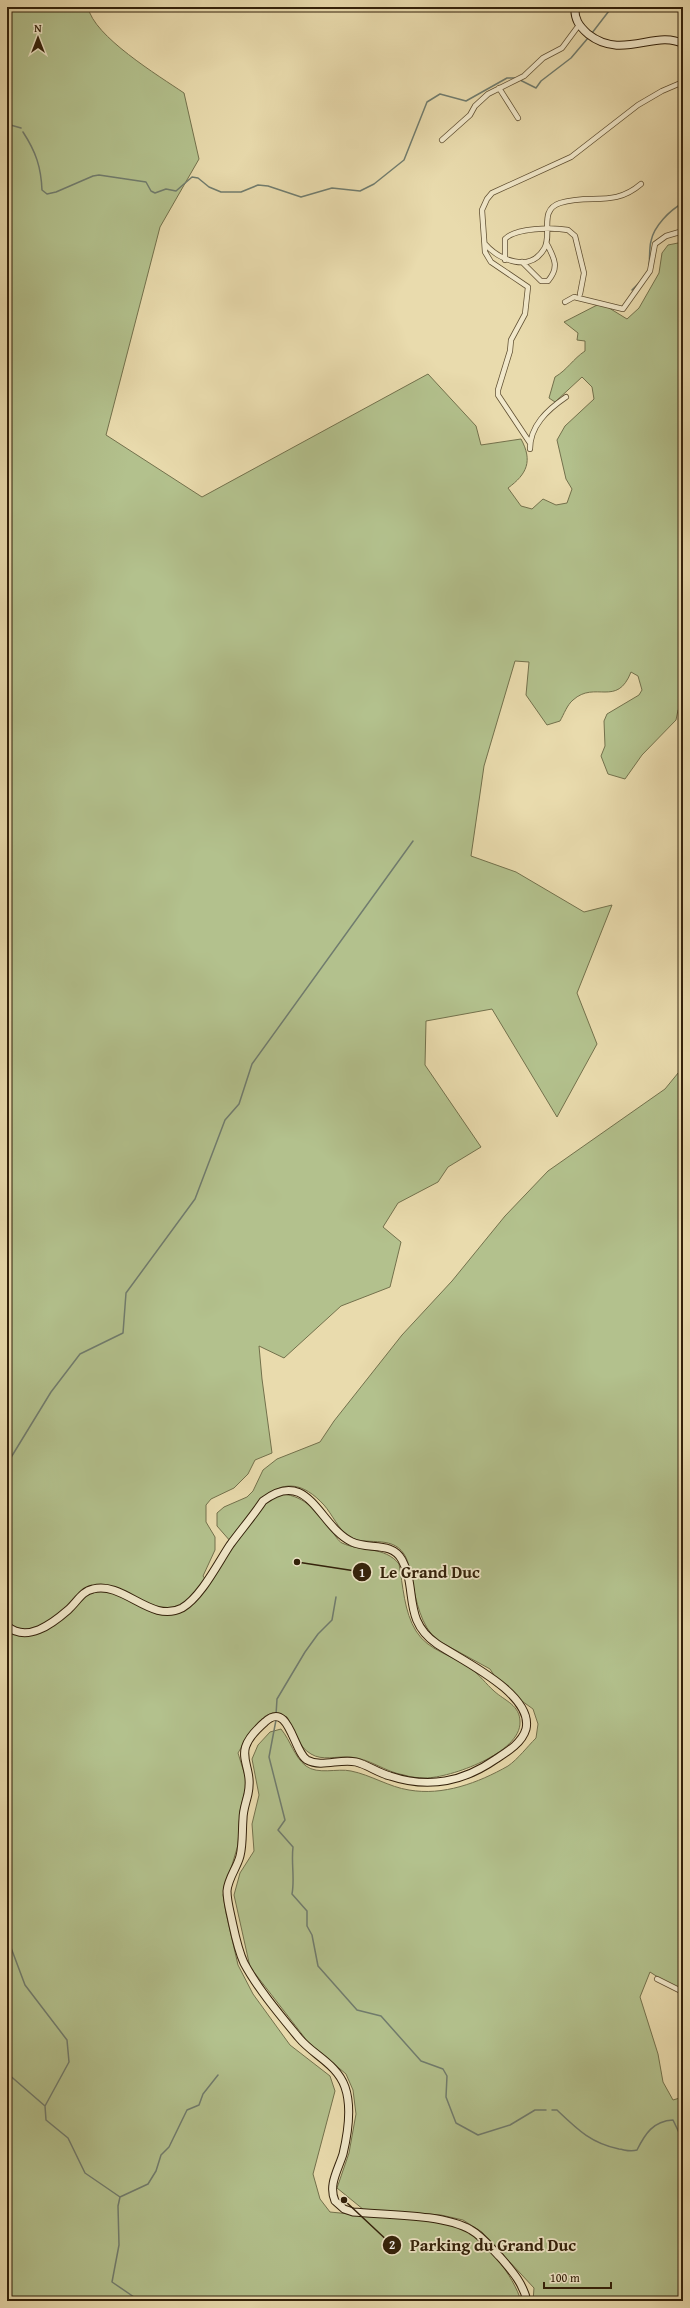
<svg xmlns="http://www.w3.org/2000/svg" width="690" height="2308" viewBox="0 0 690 2308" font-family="'Gentium Book Plus',serif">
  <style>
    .green { fill: #b3c18d; stroke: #73714c }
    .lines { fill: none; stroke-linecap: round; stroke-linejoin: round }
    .stream { stroke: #707c6e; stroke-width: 1.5 }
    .street-casing { stroke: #605033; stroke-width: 6 }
    .secondary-casing { stroke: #33210a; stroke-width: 9 }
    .street { stroke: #f1e8ca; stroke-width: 4.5 }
    .secondary { stroke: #f1e8ca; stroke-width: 7 }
    .leader { fill: none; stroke: #33210a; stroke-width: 1.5 }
    .callout-dot { fill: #33210a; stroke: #f1e8ca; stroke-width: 1.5 }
    .mark-label { font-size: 12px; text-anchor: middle; font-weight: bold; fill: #fff }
    .callout-label { font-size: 17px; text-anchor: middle; font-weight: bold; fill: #33210a; stroke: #f1e8ca; stroke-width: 3.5; stroke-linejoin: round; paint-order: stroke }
  </style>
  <rect width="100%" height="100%" fill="#e9dbad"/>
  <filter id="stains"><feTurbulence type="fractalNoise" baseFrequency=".005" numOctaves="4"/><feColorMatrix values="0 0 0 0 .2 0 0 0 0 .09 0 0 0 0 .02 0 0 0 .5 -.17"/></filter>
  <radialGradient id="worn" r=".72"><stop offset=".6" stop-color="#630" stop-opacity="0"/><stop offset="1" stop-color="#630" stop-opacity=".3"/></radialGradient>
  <path class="green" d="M 7,7 L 88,7 C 93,36 159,76 184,93 L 199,159 L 160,227 L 106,435 L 202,497 L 428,374 L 476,426 L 481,445 L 521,439 C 533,461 527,474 508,488 L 521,506 L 532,509 L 543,499 L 556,505 L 567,503 L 572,489 L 566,479 L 557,440 L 565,426 L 594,399 L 592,387 L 582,377 L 555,402 L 549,398 L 555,377 C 567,370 573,359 585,351 L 585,341 L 577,340 L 578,333 L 564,322 L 601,303 L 627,319 L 639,308 L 659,273 L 662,253 L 668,245 L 683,242 L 683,704 L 678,710 L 676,720 L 642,755 L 625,779 L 608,774 L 601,756 L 605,746 L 604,721 L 607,714 L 639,695 L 642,690 L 638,676 L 631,672 C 617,708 595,680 573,700 C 567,705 564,714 560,721 L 547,725 L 526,695 L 529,662 L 515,661 L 484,766 L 471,856 L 516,872 L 584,912 L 612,905 L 577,993 L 597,1044 L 557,1117 L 492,1009 L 426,1021 L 425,1065 L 481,1147 L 448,1167 L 438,1182 L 398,1203 L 383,1227 L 401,1242 L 390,1287 L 341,1306 L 284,1358 L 259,1346 L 262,1379 L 272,1453 L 255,1460 L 248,1474 L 234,1488 L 211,1499 L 206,1505 L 206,1522 L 215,1537 L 215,1550 L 203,1576 L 208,1583 L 261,1505 L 282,1494 C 306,1496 318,1513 332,1531 C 335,1535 338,1541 342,1543 C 361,1552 385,1546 399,1564 C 403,1585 404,1612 416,1631 C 428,1651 453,1655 470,1668 C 480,1675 486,1684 494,1691 C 505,1701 520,1705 520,1722 C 521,1753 450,1778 425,1778 C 418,1778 410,1777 404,1775 C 385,1772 369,1758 350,1757 C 337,1756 322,1761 311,1754 C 298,1747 294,1729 287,1717 C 283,1716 278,1713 275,1713 C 260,1712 244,1743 238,1753 L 247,1782 L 240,1811 L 238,1845 L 223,1895 L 226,1913 L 238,1965 L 253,1994 L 290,2045 L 330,2076 L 335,2091 L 313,2174 L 320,2199 L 330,2212 C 371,2217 421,2215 460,2228 C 485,2237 514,2277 521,2301 L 7,2301 Z
    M 683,1067 L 683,1990 L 676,1989 L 650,1972 L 640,1997 L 658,2054 L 663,2082 L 673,2100 L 683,2097 L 683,2301 L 533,2301 L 534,2288 L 482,2232 L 463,2220 L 441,2215 L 364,2210 L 337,2188 L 349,2153 L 356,2114 L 353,2090 L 346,2074 L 308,2042 L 250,1967 L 234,1895 L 240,1873 L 254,1851 L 252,1824 L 259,1795 L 252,1759 L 258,1745 L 270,1732 L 281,1729 C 291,1741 294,1757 306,1766 C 318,1775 337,1768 351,1771 C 371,1775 389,1787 409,1790 C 443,1796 478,1783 508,1766 C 518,1759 527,1747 536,1738 L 538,1724 L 533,1709 L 501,1686 L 490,1669 L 437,1640 C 421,1626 416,1601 412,1580 C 410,1571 409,1562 404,1554 C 391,1534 365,1547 348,1536 C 339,1530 332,1514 324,1505 C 281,1458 253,1509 231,1542 L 217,1526 L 217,1513 L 224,1507 L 247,1497 L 253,1491 L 263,1470 L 277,1459 L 320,1442 L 334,1421 L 402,1335 L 452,1281 L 505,1216 L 548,1171 L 665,1089 Z"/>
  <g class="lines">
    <path class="stream" d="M 592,33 L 612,7
      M 520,80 L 536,88 L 541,81 L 571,58 L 588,38
      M 7,124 L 21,128
      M 23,132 C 36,152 41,167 42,190 L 47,194 L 56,192 L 93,176 L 99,175 L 146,182 L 151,191 L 155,193 L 166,189 L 176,191 L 192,177 L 198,178 L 209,187 L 221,192 L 241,192 L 258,185 L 268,186 L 301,197 L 332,188 L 360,191 L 374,184 L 404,160 L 427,102 L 440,94 L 466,101 L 507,78 L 515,78
      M 649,266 C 650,258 649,249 651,241 C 654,226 670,210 683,203
      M 632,290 L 639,283
      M 7,1464 L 51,1392 L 80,1354 L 123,1333 L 126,1293 L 195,1199 L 225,1120 L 239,1104 L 252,1064 L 413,841
      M 276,1715 L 277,1699 L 305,1652 L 318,1634 L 332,1620 L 336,1597
      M 276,1720 L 269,1757 L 285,1820 L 278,1830 L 293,1847 C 291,1864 295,1878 292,1894 L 307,1911 L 307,1926 L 312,1935 L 318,1966 L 357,2010 L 381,2016 L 421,2061 L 443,2069 L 447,2076 L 446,2097 L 456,2123 L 478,2135 L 510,2125 L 535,2110 L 546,2110
      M 7,1937 L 25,1985 L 67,2040 L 69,2062 L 45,2106 L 46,2120 L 68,2138 L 85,2173 L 120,2197 L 118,2206 L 119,2245 L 112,2282 L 134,2297 L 133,2301
      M 7,2073 L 45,2106
      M 552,2110 L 557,2110 C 578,2130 591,2143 619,2149 C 626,2150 630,2152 637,2150 C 645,2134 653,2121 673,2120 L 683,2141
      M 120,2197 L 148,2184 L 156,2171 L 161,2155 L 169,2147 L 187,2110 L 199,2105 L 203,2094 L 218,2075"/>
    <g class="street-casing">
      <path id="street" d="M 499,88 L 518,118
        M 442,140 L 470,115 L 475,106 L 488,94 L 524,76 L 543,58 L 562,48 L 579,25
        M 485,244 C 499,260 530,273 544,249 C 553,235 538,210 560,203 C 591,193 613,208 641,184
        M 505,260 L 505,239 C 515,228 553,227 568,230 L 575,236 L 584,273 L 580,294
        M 522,262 L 541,281 L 548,281 C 560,267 554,258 547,244
        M 565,302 L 574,297 L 623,309 L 650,271 L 655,244 L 666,236 L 683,231
        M 530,443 L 498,395 L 498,390 L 510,351 L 511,340 L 525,314 L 528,287 L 491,262 L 485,252 L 482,210 L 487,199 L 492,193 L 571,157 L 638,105 L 662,91 L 683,82
        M 530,449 C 530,426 547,410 566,397
        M 657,1979 L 683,1992"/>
    </g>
    <g class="secondary-casing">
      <path id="secondary" d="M 575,7 C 574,19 579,26 588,34 C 622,61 656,29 683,44
        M 7,1626 C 27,1643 52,1624 68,1610 C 77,1602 82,1591 93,1589 C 124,1581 151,1624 182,1608 C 201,1597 218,1563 230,1545 C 241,1530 253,1516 263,1501 C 309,1466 319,1527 352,1542 C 368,1550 392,1541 402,1560 C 418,1589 402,1620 437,1644 C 461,1660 534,1694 526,1729 C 522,1743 507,1752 496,1759 C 463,1782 429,1789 390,1776 C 378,1773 368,1765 356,1762 C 340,1758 322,1768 307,1760 C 293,1751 289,1700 265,1722 C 227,1755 255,1761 248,1794 C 246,1803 243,1810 243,1819 C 242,1831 243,1844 240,1856 C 237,1868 228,1878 227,1891 C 227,1901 230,1911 232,1921 C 235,1935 238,1950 244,1963 C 258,1989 280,2015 299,2038 C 313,2055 337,2064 345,2087 C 352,2107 348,2133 343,2154 C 338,2170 328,2185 335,2201 L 344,2209 L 353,2212 C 386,2215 444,2214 471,2230 C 482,2236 491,2248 500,2257 C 512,2271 523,2283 527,2301"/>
    </g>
    <use href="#street" class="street"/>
    <use href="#secondary" class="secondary"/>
  </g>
  <path class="leader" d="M297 1562L362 1572M344 2200L392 2245"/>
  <g class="callout-dot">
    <circle cx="297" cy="1562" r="4"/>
    <circle cx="344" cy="2200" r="4"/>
    <circle cx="362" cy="1572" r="10"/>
    <circle cx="392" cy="2245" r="10"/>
  </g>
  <g class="mark-label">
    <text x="362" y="1577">1</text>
    <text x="392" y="2249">2</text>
  </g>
  <g class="callout-label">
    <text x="430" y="1578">Le Grand Duc</text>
    <text x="493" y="2251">Parking du Grand Duc</text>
  </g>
  <rect width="690" height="2308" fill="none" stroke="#e9dbad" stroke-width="24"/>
  <rect x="8" y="8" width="674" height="2292" fill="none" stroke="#33210a" stroke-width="2"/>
  <rect x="12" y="12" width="666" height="2284" fill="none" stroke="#33210a"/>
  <g transform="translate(38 38)" stroke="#f1e8ca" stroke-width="3" paint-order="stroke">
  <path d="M0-3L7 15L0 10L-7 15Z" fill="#33210a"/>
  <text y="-6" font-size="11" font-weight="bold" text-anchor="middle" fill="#33210a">N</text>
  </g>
  <path d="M544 2282v6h67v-6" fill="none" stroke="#33210a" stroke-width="2"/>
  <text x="550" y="2282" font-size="12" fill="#33210a" stroke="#f1e8ca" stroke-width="3" paint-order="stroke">100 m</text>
  <rect width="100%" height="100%" filter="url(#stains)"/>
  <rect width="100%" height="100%" fill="url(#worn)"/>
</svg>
